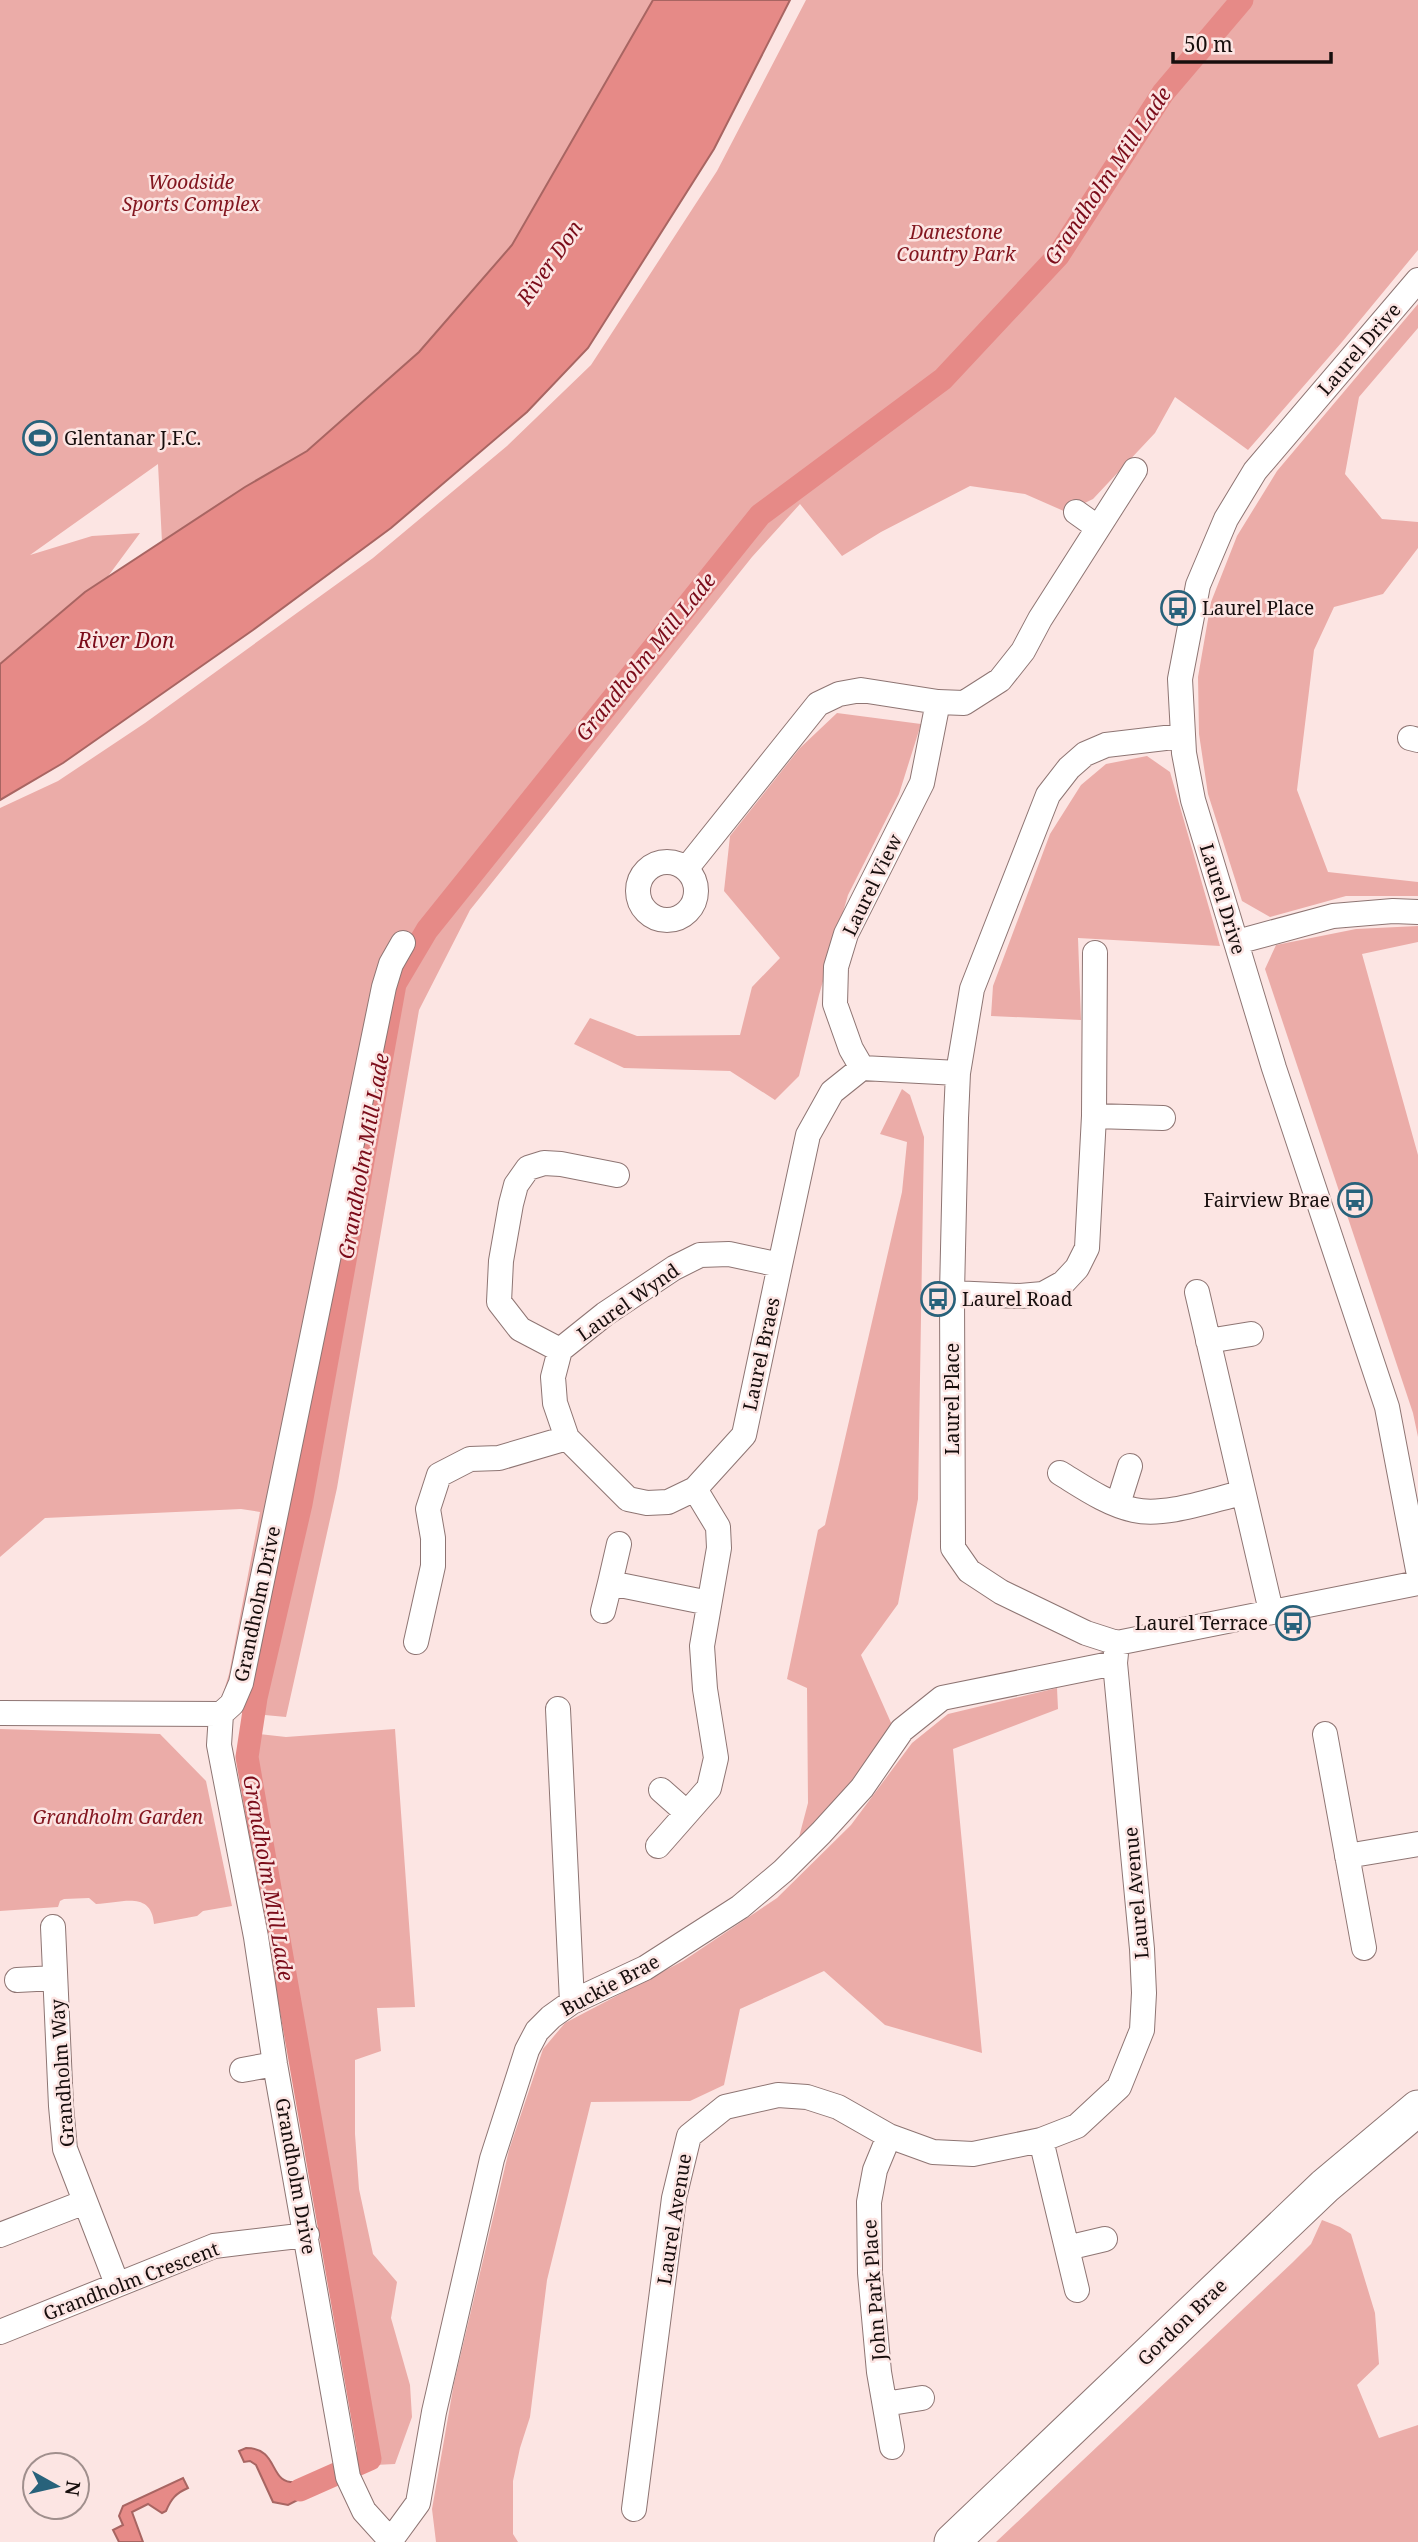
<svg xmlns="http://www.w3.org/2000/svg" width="1418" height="2542" viewBox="0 0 1418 2542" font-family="'Noto Serif',serif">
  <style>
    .green { fill: #ebaca8 }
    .water { fill: #e68a87; stroke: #a86562; stroke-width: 2 }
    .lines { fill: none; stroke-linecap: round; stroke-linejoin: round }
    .canal { stroke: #e68a87; stroke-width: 23 }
    .street-casing { stroke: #8e7573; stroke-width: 26 }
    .secondary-casing { stroke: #8e7573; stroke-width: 37 }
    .street { stroke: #fff; stroke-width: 24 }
    .secondary { stroke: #fff; stroke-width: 35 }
    .labels { text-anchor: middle; stroke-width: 5; stroke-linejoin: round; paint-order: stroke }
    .park-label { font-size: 19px; font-style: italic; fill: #831720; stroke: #fce5e3 }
    .street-label { font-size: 19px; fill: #170e0d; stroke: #fce5e3 }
    .poi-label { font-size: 19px; fill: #170e0d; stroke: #fce5e3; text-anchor: start }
    .water-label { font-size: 21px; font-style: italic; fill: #7b0c1a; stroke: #fce5e3 }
  </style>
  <rect width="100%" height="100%" fill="#fce5e3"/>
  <path class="green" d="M 0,0 L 653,0 L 512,245 L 419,352 L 307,451 L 245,487 L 162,542 L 158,464 L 30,555 L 92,536 L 140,533 L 106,579 L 85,592 L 0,664 Z
    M 806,0 L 1418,0 L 1418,250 L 1342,342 L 1248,450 L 1175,397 L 1155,433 L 1093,499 L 1066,512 L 1025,494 L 970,486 L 881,532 L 842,556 L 800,504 L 752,557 L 470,910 L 419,1010 L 337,1488 L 286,1717 L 242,1713 L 220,1704 L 229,1674 L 260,1512 L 241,1509 L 45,1518 L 0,1557 L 0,808 L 58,781 L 145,723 L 373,558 L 507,446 L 591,365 L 717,171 Z
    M 1418,304 L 1418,328 L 1359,397 L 1345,474 L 1382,519 L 1418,522 L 1418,548 L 1383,594 L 1334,607 L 1314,650 L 1297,790 L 1328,872 L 1418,882 L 1418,896 L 1346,896 L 1270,917 L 1242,901 L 1208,794 L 1199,734 L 1198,677 L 1211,602 L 1237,536 L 1277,471 Z
    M 837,713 L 921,724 L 899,794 L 848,895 L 819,995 L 799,1076 L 775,1100 L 730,1071 L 624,1068 L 574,1044 L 590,1018 L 637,1036 L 740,1035 L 752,987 L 780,958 L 724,891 L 730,836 L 800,748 Z
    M 1147,756 L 1170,772 L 1220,946 L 1078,938 L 1081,1020 L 991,1016 L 993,986 L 1050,834 L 1081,785 L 1106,764 Z
    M 1418,926 L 1418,942 L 1362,954 L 1418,1155 L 1418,1437 L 1413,1413 L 1265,969 L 1276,945 L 1356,929 Z
    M 902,1089 L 910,1095 L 924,1137 L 918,1499 L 898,1604 L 861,1655 L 892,1725 L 854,1783 L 798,1841 L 808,1803 L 807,1688 L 787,1679 L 818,1530 L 825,1525 L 902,1192 L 907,1142 L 880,1134 Z
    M 1057,1688 L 1058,1709 L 953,1749 L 982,2053 L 885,2025 L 824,1971 L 740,2009 L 724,2085 L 690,2101 L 591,2102 L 547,2280 L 530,2417 L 520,2448 L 513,2481 L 513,2534 L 518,2542 L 436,2542 L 432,2509 L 454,2383 L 509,2150 L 543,2049 L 565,2023 L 683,1961 L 777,1898 L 851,1825 L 912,1743 L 948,1714 Z
    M 0,1729 L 160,1734 L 206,1781 L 232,1906 L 203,1911 L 197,1916 L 154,1924 C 151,1890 122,1903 96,1904 L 89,1898 L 64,1899 L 60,1901 L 58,1907 L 0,1911 Z
    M 395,1729 L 415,2007 L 377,2008 L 381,2051 L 355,2060 L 355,2134 L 359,2189 L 373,2254 L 397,2282 L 391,2318 L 410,2385 L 412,2417 L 395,2464 L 375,2465 L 255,1758 L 259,1734 L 286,1737 Z
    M 1322,2220 L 1340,2227 L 1351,2234 L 1375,2313 L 1379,2364 L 1357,2385 L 1379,2438 L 1418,2425 L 1418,2542 L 996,2542 L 1293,2262 L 1311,2244 Z"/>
  <path class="water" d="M 653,0 L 790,0 L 714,149 L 588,348 L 527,412 L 391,528 L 253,630 L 63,763 L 0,800 L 0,664 L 85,592 L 245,487 L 307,451 L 419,352 L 512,245 Z
    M 246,2448 C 281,2448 267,2486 298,2482 C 306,2481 316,2474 323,2470 L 329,2484 L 288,2505 L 273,2502 L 256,2465 L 250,2461 L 244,2462 L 239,2451 Z
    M 183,2478 L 188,2488 C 176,2493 171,2499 166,2511 L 162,2513 L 148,2504 L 132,2512 L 143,2542 L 119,2542 L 113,2530 L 123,2525 L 119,2516 L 123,2506 Z"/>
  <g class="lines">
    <path class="canal" d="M 300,2490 L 370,2459 L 247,1757 L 256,1698 L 301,1504 L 395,984 L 427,930 L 760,515 L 943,379 L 1058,256 L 1163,93 L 1242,0"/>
    <g class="street-casing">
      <path id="street" d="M 1418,280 L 1255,471 L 1226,519 L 1198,585 L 1180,679 L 1184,753 L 1193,800 L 1274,1068 L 1387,1407 L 1418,1570
        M 1076,512 L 1097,527
        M 1182,736 L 1106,745 L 1085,754 L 1069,768 L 1048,795 L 972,989 L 958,1073 L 956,1118 L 952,1293 L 953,1548 L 969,1571 L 1001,1592 L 1086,1633 L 1117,1643 L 1418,1583
        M 1410,738 L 1418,740
        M638 891a29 29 0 1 1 58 0a29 29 0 1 1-58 0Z
        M 686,869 L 818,704 L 839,694 L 861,690 L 938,702 L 964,703 L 1000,680 L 1023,651 L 1040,619 L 1135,470
        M 1237,942 L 1333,916 L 1393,911 L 1418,912
        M 862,1068 L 851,1049 L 835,1004 L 836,967 L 846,934 L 922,783 L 938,702
        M 862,1068 L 958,1073
        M 1094,1116 L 1163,1118
        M 780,1265 L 729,1254 L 700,1255 L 674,1268 L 605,1314 L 560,1350 L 553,1377 L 555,1403 L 567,1438 L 628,1499 L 647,1503 L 668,1502 L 695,1489 L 744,1435 L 780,1265 L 808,1135 L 832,1092 L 862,1068
        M 1197,1292 L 1271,1611
        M 952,1293 L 1020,1296 L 1043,1294 L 1063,1283 L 1077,1268 L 1087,1248 L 1094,1116 L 1095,953
        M 1208,1341 L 1251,1334
        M 560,1350 L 520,1329 L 499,1302 L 501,1261 L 511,1204 L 516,1185 L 528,1168 L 544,1163 L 561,1164 L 617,1175
        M 1060,1473 C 1083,1487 1107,1504 1134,1510 C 1165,1517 1211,1500 1242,1493
        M 1118,1504 L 1130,1466
        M 619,1544 L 610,1583 L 709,1603
        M 603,1611 L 610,1583
        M 416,1642 L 433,1566 L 433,1538 L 428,1509 L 439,1475 L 470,1459 L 499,1458 L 567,1438
        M 558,1709 L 572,2002
        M 0,1713 L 221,1714
        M 1325,1734 L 1364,1948
        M 661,1790 L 687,1813
        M 658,1846 L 709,1788 L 716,1758 L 705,1689 L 702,1646 L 719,1548 L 718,1527 L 695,1489
        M 1347,1856 L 1418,1844
        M 53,1927 L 61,2106 L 65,2149 L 117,2284
        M 17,1980 L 55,1978
        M 242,2070 L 275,2064
        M 889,2136 L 875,2170 L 869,2202 L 870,2273 L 879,2372 L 892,2447
        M 1041,2140 L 1077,2290
        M 0,2235 L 85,2202
        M 1067,2248 L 1105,2239
        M 0,2332 L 214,2246 L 307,2235
        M 885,2404 L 922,2398
        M 634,2509 L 674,2198 L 689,2136 L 725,2107 L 778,2095 L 807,2097 L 838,2107 L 889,2136 L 933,2152 L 973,2154 L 1041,2140 L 1077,2126 L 1119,2087 L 1142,2030 L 1144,1993 L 1142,1949 L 1115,1663 L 1117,1643
        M 391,2540 L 418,2503 L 434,2412 L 492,2159 L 527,2050 L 537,2031 L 551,2017 L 572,2002 L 645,1968 L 740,1907 L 783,1871 L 821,1833 L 862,1788 L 902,1730 L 942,1698 L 1115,1663
        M 392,2542 L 364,2511 L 348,2477 L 275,2064 L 256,1937 L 219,1745 L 221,1714 L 232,1704 L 241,1683 L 384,987 L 391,964 L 403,943"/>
    </g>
    <g class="secondary-casing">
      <path id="secondary" d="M 952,2542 L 1325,2186 L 1418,2108"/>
    </g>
    <use href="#street" class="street"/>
    <use href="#secondary" class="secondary"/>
  </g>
  <defs>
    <g id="stadium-ring" transform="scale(1.75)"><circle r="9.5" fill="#fce5e3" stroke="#28627b" stroke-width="1.5"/><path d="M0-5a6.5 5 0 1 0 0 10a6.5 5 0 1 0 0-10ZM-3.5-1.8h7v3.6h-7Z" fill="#28627b"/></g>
    <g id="bus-ring" transform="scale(1.75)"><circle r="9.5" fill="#fce5e3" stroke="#28627b" stroke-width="1.5"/><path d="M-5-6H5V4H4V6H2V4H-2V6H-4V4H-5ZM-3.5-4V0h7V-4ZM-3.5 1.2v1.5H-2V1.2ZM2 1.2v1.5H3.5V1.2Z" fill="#28627b"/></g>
  </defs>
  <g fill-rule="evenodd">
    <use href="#stadium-ring" x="40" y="438"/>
    <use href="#bus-ring" x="1178" y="608"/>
    <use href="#bus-ring" x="1355" y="1200"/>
    <use href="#bus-ring" x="938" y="1299"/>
    <use href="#bus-ring" x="1293" y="1623"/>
  </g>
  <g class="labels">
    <g class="park-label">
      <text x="191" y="189">Woodside<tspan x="191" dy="22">Sports Complex</tspan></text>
      <text x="956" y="239">Danestone<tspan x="956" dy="22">Country Park</tspan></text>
      <text x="118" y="1824">Grandholm Garden</text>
    </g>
    <g class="street-label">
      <text transform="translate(1359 349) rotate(-49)" y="7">Laurel Drive</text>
      <text transform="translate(872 885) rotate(-64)" y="7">Laurel View</text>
      <text transform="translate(1223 899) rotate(73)" y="7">Laurel Drive</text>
      <text transform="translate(628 1302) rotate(-35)" y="7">Laurel Wynd</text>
      <text transform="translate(761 1354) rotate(-78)" y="7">Laurel Braes</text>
      <text transform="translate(952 1399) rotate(-90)" y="7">Laurel Place</text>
      <text transform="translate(257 1604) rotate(-78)" y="7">Grandholm Drive</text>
      <text transform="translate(1136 1893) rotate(-95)" y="7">Laurel Avenue</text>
      <text transform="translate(610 1985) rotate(-28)" y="7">Buckie Brae</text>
      <text transform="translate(62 2073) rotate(-94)" y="7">Grandholm Way</text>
      <text transform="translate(296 2176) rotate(80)" y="7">Grandholm Drive</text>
      <text transform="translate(674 2219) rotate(-81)" y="7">Laurel Avenue</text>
      <text transform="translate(131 2281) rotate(-21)" y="7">Grandholm Crescent</text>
      <text transform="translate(874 2290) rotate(-94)" y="7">John Park Place</text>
      <text transform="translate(1182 2322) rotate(-44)" y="7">Gordon Brae</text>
    </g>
    <g class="poi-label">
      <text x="64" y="445">Glentanar J.F.C.</text>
      <text x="1202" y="615">Laurel Place</text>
      <text x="1330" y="1207" text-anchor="end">Fairview Brae</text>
      <text x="962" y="1306">Laurel Road</text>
      <text x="1268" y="1630" text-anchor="end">Laurel Terrace</text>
    </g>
    <g class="water-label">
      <text transform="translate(1108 176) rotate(-56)" y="7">Grandholm Mill Lade</text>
      <text transform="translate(550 263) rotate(-55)" y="7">River Don</text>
      <text x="126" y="648">River Don</text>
      <text transform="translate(646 657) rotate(-51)" y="7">Grandholm Mill Lade</text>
      <text transform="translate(364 1156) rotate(-80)" y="7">Grandholm Mill Lade</text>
      <text transform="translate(268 1878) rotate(80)" y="7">Grandholm Mill Lade</text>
    </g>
  </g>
  <g transform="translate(56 2486) rotate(98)"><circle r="33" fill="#fce5e3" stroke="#a08f8d" stroke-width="2"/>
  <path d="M0-5L12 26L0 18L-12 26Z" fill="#28627b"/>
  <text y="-10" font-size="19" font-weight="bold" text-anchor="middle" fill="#170e0d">N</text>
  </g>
  <path d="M1173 52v10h158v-10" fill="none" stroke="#170e0d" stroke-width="3.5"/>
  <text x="1184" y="52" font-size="21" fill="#170e0d" stroke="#fce5e3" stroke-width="5" paint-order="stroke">50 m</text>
</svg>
